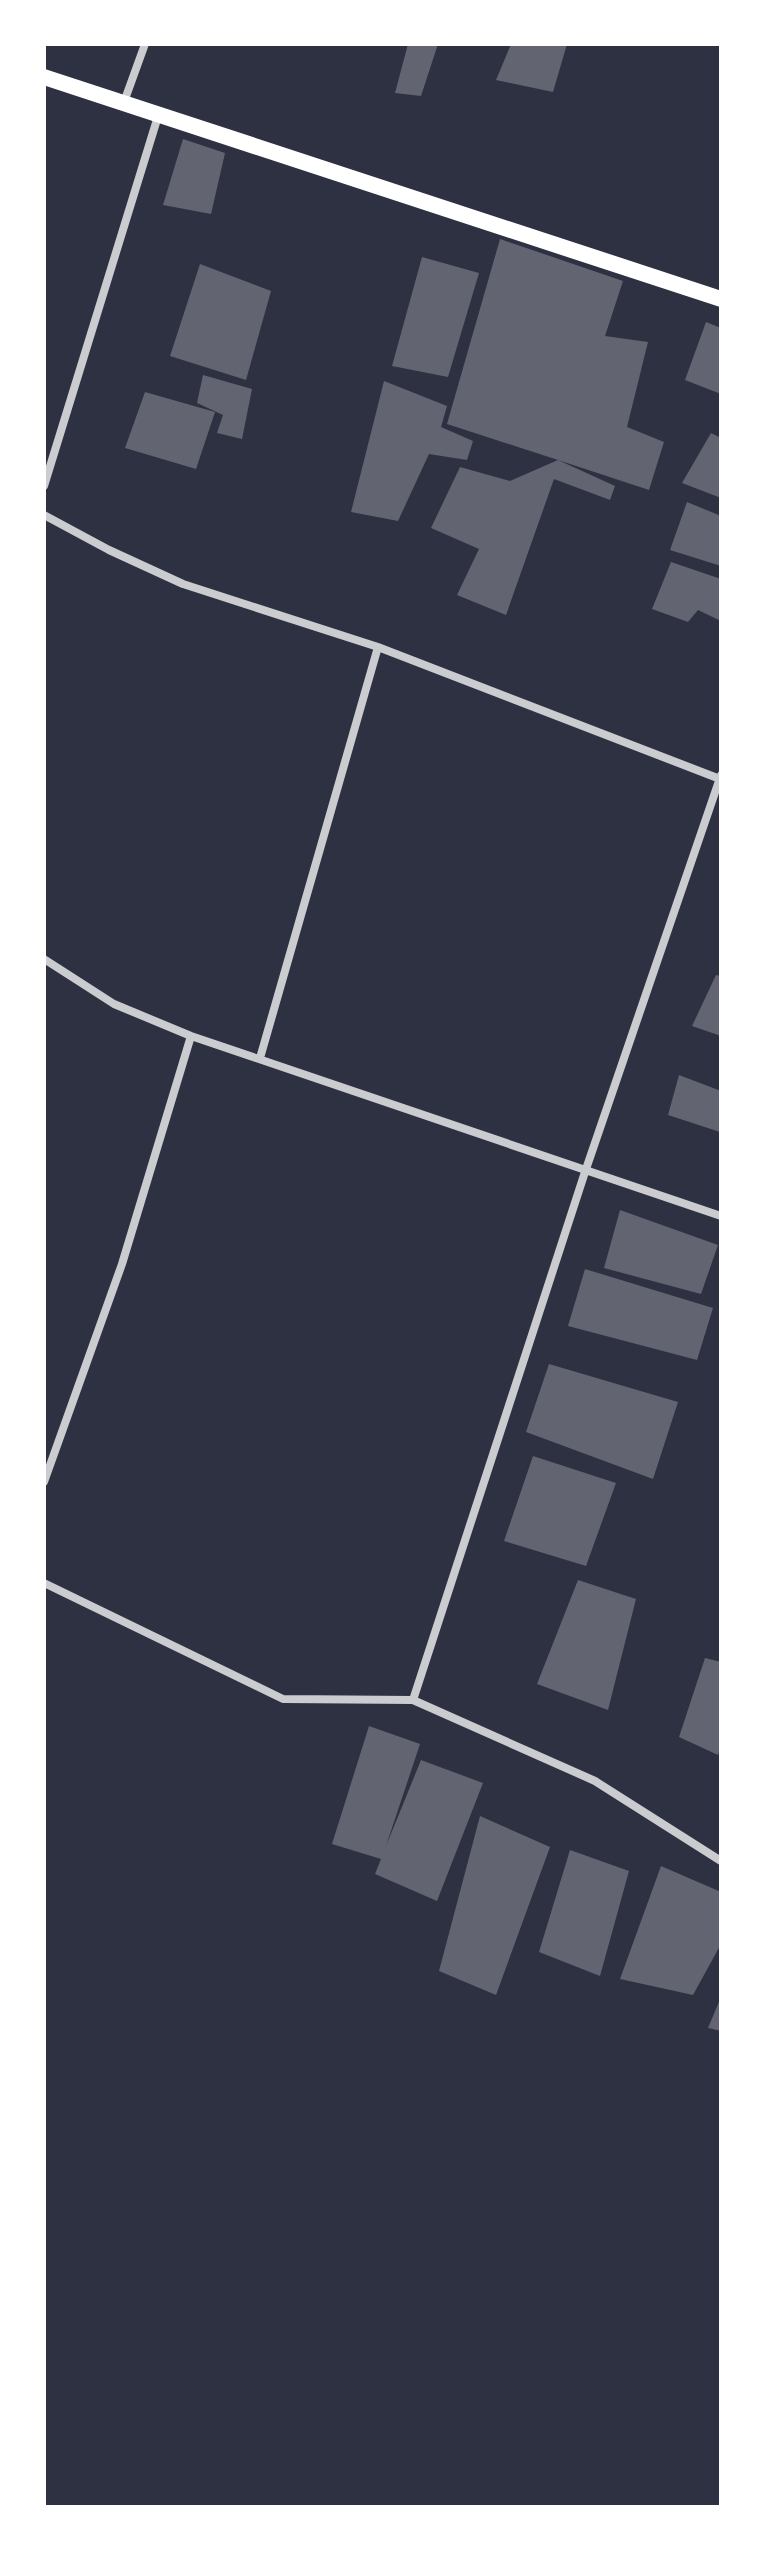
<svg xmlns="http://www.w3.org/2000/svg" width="765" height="2551" viewBox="0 0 765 2551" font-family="'Noto Sans',sans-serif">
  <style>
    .building { fill: #626471 }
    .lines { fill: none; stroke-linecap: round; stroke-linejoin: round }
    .minor { stroke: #caccd0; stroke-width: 8 }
    .secondary { stroke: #fff; stroke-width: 16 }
  </style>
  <rect width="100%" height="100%" fill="#2d3142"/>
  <path class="building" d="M 408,44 L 438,44 L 421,96 L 395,93 Z
    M 511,44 L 567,44 L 553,92 L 496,80 Z
    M 183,139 L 225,153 L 211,214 L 163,205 Z
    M 500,239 L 623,281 L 605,336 L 648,342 L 627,427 L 664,442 L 649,490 L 558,460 L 615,486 L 610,500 L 554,479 L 506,615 L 457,595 L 479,549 L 431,528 L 460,467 L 510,481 L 558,460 L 447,424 Z
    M 422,257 L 479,273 L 448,377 L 392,366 Z
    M 200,264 L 271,291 L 246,380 L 170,356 Z
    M 706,322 L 721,328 L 721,394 L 685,380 Z
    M 203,375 L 252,389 L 242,439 L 217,433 L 223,415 L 197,403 Z
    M 384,381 L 447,406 L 441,427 L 473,441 L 467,460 L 429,454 L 398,521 L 351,512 Z
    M 145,392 L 215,412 L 196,469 L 125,448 Z
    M 711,433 L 721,438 L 721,498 L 682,483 Z
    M 687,502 L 721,516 L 721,566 L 670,550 Z
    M 671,562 L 721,579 L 721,621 L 698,610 L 688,622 L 652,609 Z
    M 716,975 L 721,976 L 721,1036 L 692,1026 Z
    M 679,1075 L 721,1091 L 720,1132 L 668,1115 Z
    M 620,1210 L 718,1245 L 701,1294 L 604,1268 Z
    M 585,1269 L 713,1308 L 697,1360 L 568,1326 Z
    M 549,1364 L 678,1402 L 653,1479 L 526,1432 Z
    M 533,1456 L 616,1483 L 586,1566 L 504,1541 Z
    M 578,1580 L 636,1599 L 608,1710 L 537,1684 Z
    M 705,1658 L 721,1662 L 721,1747 L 718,1755 L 679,1737 Z
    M 369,1726 L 420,1744 L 386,1846 L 421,1760 L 483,1783 L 437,1901 L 375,1874 L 381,1859 L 332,1844 Z
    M 480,1816 L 550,1847 L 496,1995 L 439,1971 Z
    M 570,1850 L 629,1871 L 600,1976 L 539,1952 Z
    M 661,1866 L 721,1892 L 721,1944 L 693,1995 L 620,1979 Z
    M 721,1997 L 721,2031 L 708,2028 Z"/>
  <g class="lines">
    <path class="minor" d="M 124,102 L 145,44
      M 44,486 L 159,113
      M 44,515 L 109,550 L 183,584 L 378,647 L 720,779
      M 44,959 L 114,1004 L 191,1036 L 721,1216
      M 260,1058 L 378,647
      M 44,1482 L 122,1264 L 191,1036
      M 44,1583 L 283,1699 L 413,1700 L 595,1781 L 721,1861
      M 413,1700 L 585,1172 L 721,775"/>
    <path class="secondary" d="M 44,77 L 721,299"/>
  </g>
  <rect width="765" height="2551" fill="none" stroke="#ffffff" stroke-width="92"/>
</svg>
